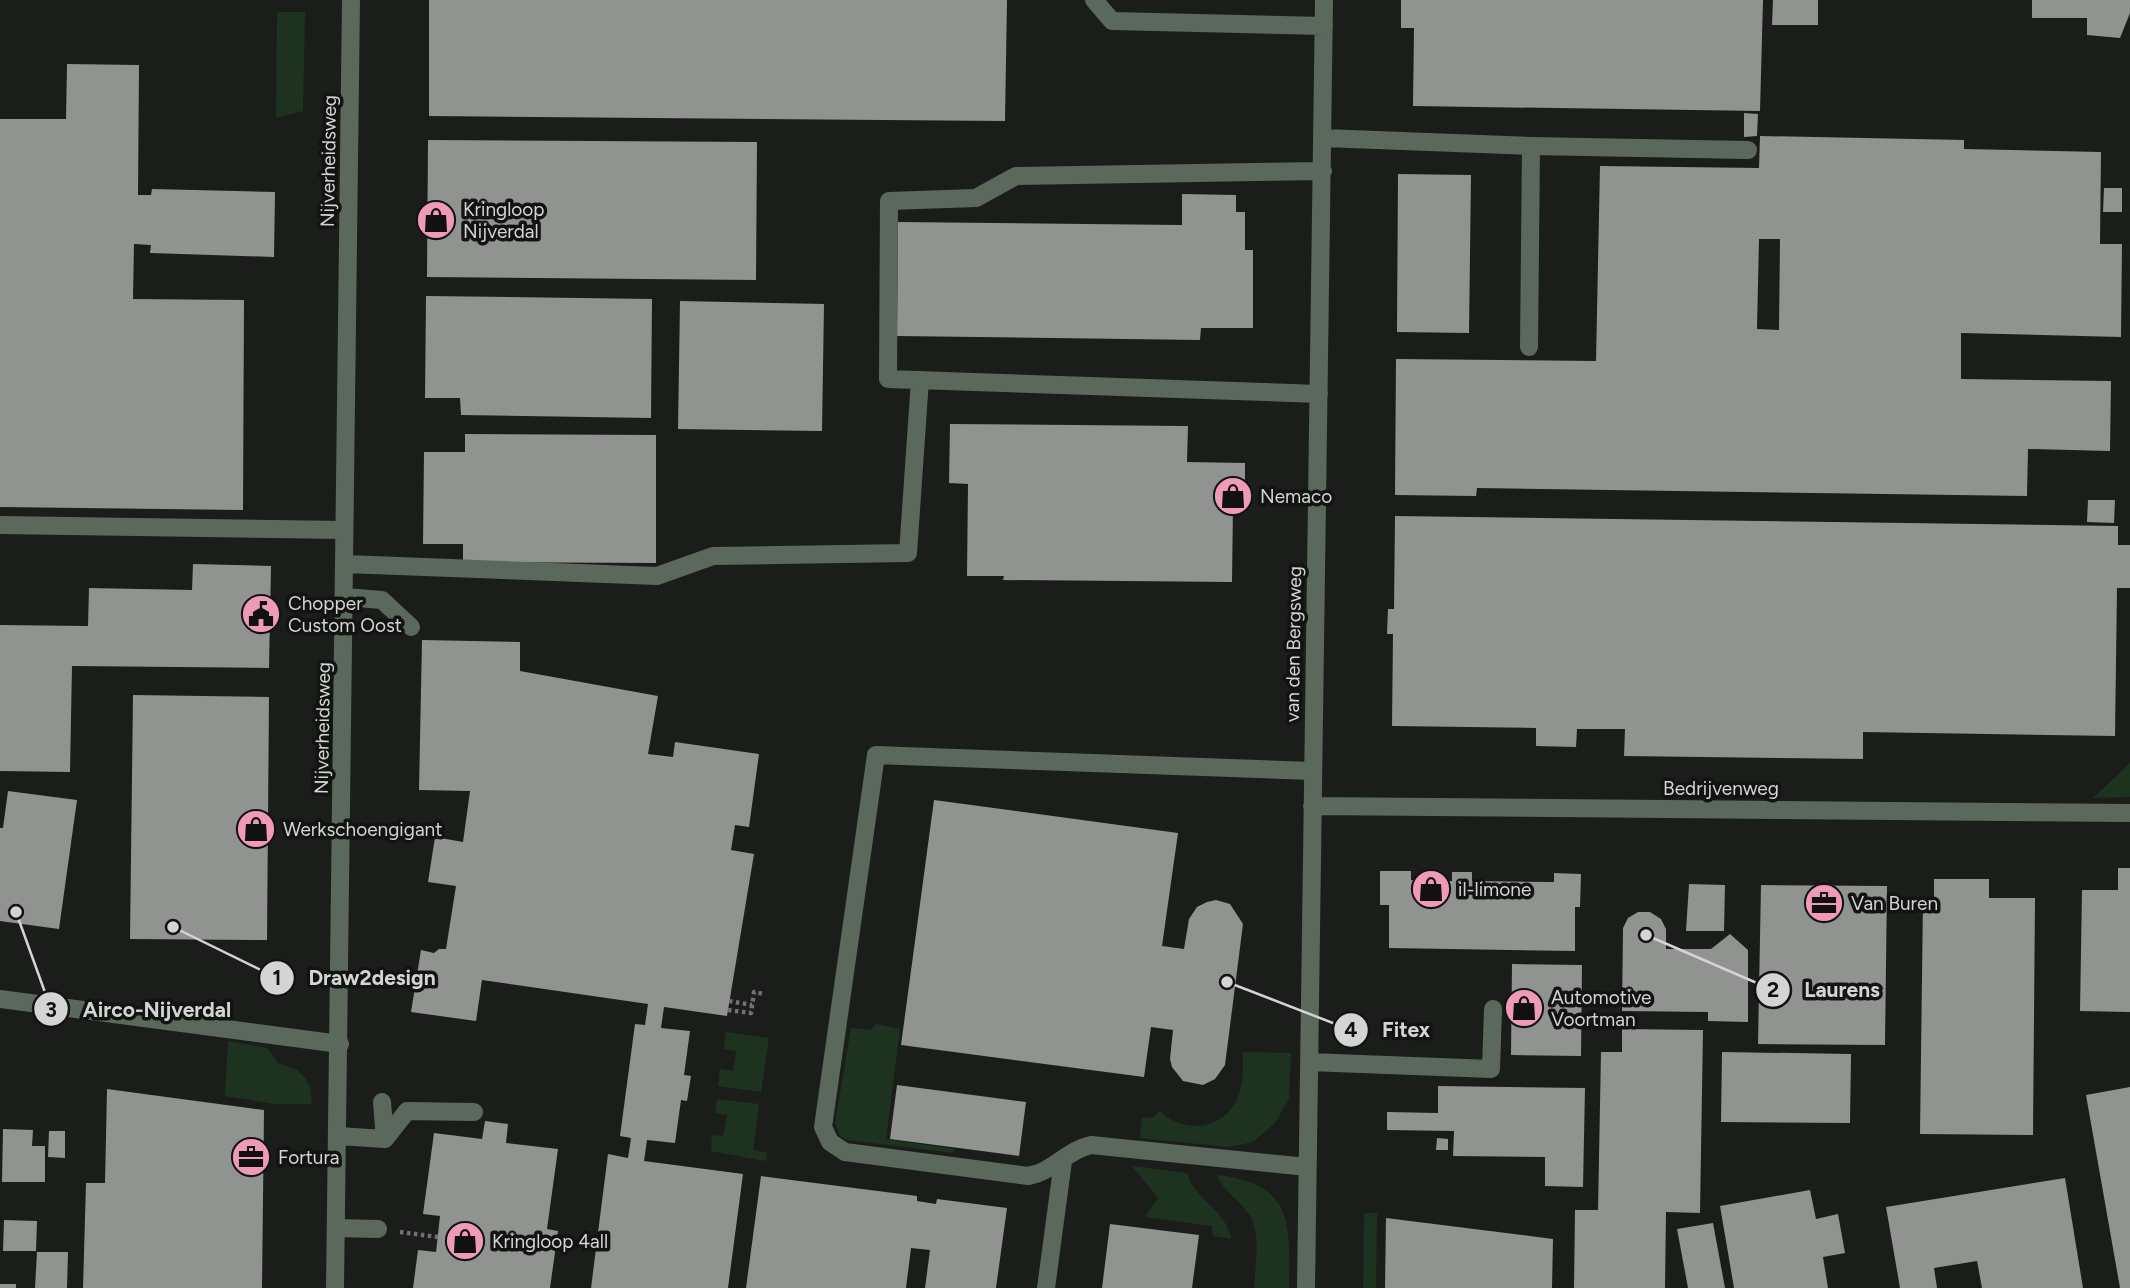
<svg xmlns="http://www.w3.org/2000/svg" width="2130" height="1288" viewBox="0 0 2130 1288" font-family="Figtree,sans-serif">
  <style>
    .green { fill: #1d331f }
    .building { fill: #909390; fill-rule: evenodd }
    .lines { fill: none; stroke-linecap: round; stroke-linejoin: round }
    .path { stroke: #707170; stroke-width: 4.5; stroke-dasharray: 3.5 3.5; stroke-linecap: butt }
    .minor { stroke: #5b695c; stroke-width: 18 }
    .labels { text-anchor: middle; stroke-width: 7; stroke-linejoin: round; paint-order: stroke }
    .street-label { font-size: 19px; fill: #d3d4d3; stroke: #121412 }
    .poi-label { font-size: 19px; fill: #d3d4d3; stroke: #121412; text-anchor: start }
    .leader { fill: none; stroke: #d3d4d3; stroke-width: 2.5 }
    .callout-dot { fill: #d3d4d3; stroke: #121412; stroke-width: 2.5 }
    .mark-label { font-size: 21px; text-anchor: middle; font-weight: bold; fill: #111 }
    .callout-label { font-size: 21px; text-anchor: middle; font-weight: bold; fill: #d3d4d3; stroke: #121412; stroke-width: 7; stroke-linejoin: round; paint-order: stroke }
  </style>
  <rect width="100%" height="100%" fill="#1b1d1b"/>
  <path class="green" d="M 277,12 L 305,12 L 303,111 L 276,118 Z
    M 2130,763 L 2130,797 L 2093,798 Z
    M 876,1024 L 900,1029 L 886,1139 L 954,1149 L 953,1153 L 847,1140 L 840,1136 L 835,1123 L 851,1028 L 871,1030 Z
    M 726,1032 L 769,1038 L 761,1092 L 718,1086 L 720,1069 L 733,1071 L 736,1051 L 724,1049 Z
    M 228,1041 L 267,1048 L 278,1063 L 297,1070 L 305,1078 L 310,1087 L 312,1104 L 274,1104 L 225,1096 Z
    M 1243,1052 L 1291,1053 L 1289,1098 L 1276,1122 L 1253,1142 L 1228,1147 L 1140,1138 L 1142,1118 L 1153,1117 L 1160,1111 C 1182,1133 1221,1131 1236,1101 C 1244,1086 1243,1068 1243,1052 Z
    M 717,1099 L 759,1104 L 753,1150 L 767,1153 L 766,1161 L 711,1151 L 712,1135 L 723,1136 L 727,1115 L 715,1113 Z
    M 1132,1166 L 1187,1173 C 1194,1199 1228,1212 1231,1239 L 1213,1236 L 1212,1226 L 1145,1217 L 1158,1198 Z
    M 1217,1175 C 1294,1184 1290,1223 1289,1288 L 1254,1288 C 1255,1266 1262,1232 1248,1213 C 1238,1199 1224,1192 1217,1175 Z
    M 1364,1213 L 1377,1213 L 1376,1288 L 1363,1288 Z"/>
  <path class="building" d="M 429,0 L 1007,0 L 1005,121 L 429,116 Z
    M 1401,0 L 1763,0 L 1760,111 L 1413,106 L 1414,28 L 1401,28 Z
    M 1773,0 L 1818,0 L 1818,25 L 1772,25 Z
    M 2032,0 L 2130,0 L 2130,13 L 2120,38 L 2087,35 L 2087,18 L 2032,18 Z
    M 67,64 L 139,65 L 138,195 L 151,195 L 152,189 L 275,192 L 274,257 L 150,253 L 151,245 L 134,244 L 133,299 L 244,300 L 243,510 L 0,507 L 0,119 L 66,119 Z
    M 1744,113 L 1758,114 L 1757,136 L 1744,137 Z
    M 1760,136 L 1964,140 L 1964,149 L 2101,152 L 2100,244 L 2122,244 L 2121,337 L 1961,333 L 1961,379 L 2111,381 L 2110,451 L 2028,449 L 2027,496 L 1477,488 L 1476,496 L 1395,495 L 1396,359 L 1596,361 L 1600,166 L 1759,168 ZM 1759,239 L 1780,239 L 1779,330 L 1757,329 Z
    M 428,140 L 757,142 L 756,280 L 427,277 Z
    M 1398,174 L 1471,175 L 1469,333 L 1397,332 Z
    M 2104,188 L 2122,188 L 2122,212 L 2103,212 Z
    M 1182,194 L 1236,195 L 1236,212 L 1245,212 L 1245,250 L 1253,250 L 1253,328 L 1201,328 L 1200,340 L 897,336 L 898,222 L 1182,225 Z
    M 426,296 L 652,299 L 651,418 L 461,415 L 460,398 L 425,398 Z
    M 680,301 L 824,304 L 822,431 L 678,429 Z
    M 950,424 L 1188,426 L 1187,462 L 1245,463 L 1245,506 L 1233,506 L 1232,582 L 1003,580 L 1004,576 L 967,576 L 968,484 L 949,483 Z
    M 465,434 L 656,435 L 656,563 L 463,562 L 463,544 L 423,544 L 424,452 L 465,452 Z
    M 2088,500 L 2115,500 L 2114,523 L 2087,522 Z
    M 1395,516 L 2118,526 L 2118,545 L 2130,545 L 2130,588 L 2117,588 L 2115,736 L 1863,732 L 1863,759 L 1624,756 L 1625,729 L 1577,729 L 1576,747 L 1536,746 L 1536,728 L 1392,726 L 1393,634 L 1387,634 L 1388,609 L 1394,609 Z
    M 193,564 L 271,566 L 269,668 L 72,666 L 70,772 L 0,771 L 0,625 L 88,626 L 89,588 L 192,590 Z
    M 422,640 L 520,642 L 520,671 L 658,696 L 648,754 L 673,757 L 675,742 L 759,754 L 749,827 L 735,825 L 731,850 L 754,854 L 727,1016 L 664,1007 L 661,1028 L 690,1031 L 684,1075 L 691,1076 L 687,1101 L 681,1100 L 675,1143 L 647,1140 L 644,1161 L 743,1174 L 728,1288 L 591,1288 L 608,1154 L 628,1158 L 631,1138 L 620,1136 L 635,1024 L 645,1025 L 648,1004 L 482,980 L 476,1021 L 411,1012 L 421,950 L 434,953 L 439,949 L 446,949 L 456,886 L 428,882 L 435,837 L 463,842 L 470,791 L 419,790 Z
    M 133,695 L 269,697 L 267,940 L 130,939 Z
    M 8,791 L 77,800 L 59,929 L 0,921 L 0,828 L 3,828 Z
    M 934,800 L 1178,833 L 1162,946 L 1184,949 L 1189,919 L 1197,907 L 1207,902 L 1216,900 L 1230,904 L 1243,924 L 1225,1065 L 1215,1079 L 1203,1085 L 1183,1081 L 1172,1067 L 1170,1059 L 1173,1030 L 1151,1027 L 1144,1077 L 901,1045 Z
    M 2118,868 L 2130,868 L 2130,1012 L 2080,1011 L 2082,890 L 2118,890 Z
    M 1380,871 L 1411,871 L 1411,880 L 1452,881 L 1452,872 L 1472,872 L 1472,881 L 1554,882 L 1554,873 L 1581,874 L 1580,907 L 1575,907 L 1575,951 L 1389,948 L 1389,905 L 1380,905 Z
    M 1934,879 L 1989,879 L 1989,898 L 2035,898 L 2033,1135 L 1920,1134 L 1923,898 L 1934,898 Z
    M 1689,884 L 1725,885 L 1724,931 L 1686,931 Z
    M 1761,885 L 1887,886 L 1885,1045 L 1758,1044 Z
    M 1638,912 L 1650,912 L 1661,919 L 1666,929 L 1666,949 L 1711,949 L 1730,934 L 1748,950 L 1748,1022 L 1708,1021 L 1708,1012 L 1622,1011 L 1623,928 L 1628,918 Z
    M 1512,964 L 1582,965 L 1581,1056 L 1511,1055 Z
    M 1622,1029 L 1703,1030 L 1700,1213 L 1666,1212 L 1665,1288 L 1574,1288 L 1575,1210 L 1598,1210 L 1601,1052 L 1622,1052 Z
    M 1722,1052 L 1851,1054 L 1850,1123 L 1721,1122 Z
    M 897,1085 L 1026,1102 L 1019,1156 L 890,1139 Z
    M 1438,1086 L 1585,1088 L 1583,1187 L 1545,1186 L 1545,1157 L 1453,1156 L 1454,1131 L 1387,1130 L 1387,1112 L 1438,1113 Z
    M 2130,1087 L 2130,1288 L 2120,1288 L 2086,1095 Z
    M 107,1089 L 264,1110 L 262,1288 L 83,1288 L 86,1183 L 105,1183 Z
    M 485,1121 L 508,1124 L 506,1143 L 558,1149 L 547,1229 L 558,1231 L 550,1288 L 413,1288 L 418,1250 L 436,1252 L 440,1216 L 423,1214 L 434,1133 L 482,1139 Z
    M 3,1129 L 33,1130 L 32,1146 L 45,1146 L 45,1182 L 2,1182 Z
    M 49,1131 L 65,1131 L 65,1158 L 48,1157 Z
    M 1437,1138 L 1448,1139 L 1448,1150 L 1436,1150 Z
    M 761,1176 L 917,1196 L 917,1201 L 936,1204 L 937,1199 L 1007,1208 L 996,1288 L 925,1288 L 930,1250 L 911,1248 L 906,1288 L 746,1288 Z
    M 2065,1178 L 2083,1288 L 1982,1288 L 1977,1261 L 1934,1268 L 1937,1288 L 1900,1288 L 1886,1207 Z
    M 1810,1190 L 1816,1219 L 1838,1214 L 1845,1253 L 1823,1257 L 1828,1288 L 1734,1288 L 1720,1206 Z
    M 1386,1218 L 1553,1239 L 1552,1288 L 1385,1288 Z
    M 4,1220 L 37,1221 L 36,1251 L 3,1251 Z
    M 1713,1223 L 1725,1288 L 1688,1288 L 1677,1229 Z
    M 1110,1224 L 1199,1235 L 1192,1288 L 1102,1288 Z
    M 37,1252 L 68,1252 L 67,1288 L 35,1288 Z
    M 0,1284 L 16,1284 L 16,1288 L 0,1288 Z"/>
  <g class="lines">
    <path class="path" d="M 729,1001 L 752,1005
      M 728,1010 L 751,1013 L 754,992 L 764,994
      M 400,1232 L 438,1237"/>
    <path class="minor" d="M 1094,0 L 1112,21 L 1324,26
      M 1324,138 L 1531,146 L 1748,150
      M 1529,347 L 1531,146
      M 1319,394 L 888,379 L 889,201 L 976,198 L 1016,176 L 1323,171
      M 0,525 L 344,530
      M 346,564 L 657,576 L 713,556 L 908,553 L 920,380
      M 345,597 L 382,600 L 411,627
      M 1312,806 L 2130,813
      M 0,999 L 340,1044
      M 1309,1062 L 1491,1069 L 1493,1009
      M 382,1102 L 385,1139
      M 338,1136 L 385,1139 L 407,1111 L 474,1112
      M 1307,1167 L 1091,1145 C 1067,1150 1053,1172 1028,1176 L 845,1152 L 830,1142 L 823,1127 L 876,755 L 1312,771
      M 336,1228 L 378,1229
      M 335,1288 L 351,0
      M 1046,1288 L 1063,1161
      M 1306,1288 L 1324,0"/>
  </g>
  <defs>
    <g id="shop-disc" transform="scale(2.0125)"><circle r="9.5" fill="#ef9ab8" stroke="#121412"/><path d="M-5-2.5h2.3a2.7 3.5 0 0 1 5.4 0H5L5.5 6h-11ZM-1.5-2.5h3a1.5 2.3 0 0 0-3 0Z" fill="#111"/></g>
    <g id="civic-disc" transform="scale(2.0125)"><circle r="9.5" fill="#ef9ab8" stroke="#121412"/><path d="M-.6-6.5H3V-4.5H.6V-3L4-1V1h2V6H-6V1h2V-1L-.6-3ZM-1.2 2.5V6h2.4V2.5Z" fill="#111"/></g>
    <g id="office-disc" transform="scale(2.0125)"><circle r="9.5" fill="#ef9ab8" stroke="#121412"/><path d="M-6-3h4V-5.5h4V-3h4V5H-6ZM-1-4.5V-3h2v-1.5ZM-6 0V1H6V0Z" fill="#111"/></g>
  </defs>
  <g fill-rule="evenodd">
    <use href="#shop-disc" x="436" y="220"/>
    <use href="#shop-disc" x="1233" y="496"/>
    <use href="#civic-disc" x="261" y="614"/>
    <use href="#shop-disc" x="256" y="829"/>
    <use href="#shop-disc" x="1431" y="889"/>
    <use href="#office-disc" x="1824" y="903"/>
    <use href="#shop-disc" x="1524" y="1008"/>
    <use href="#office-disc" x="251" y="1157"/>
    <use href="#shop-disc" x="465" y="1241"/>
  </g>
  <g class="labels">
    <g class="street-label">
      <text transform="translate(328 161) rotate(-89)" y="7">Nijverheidsweg</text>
      <text transform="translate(1293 644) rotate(-89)" y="7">van den Bergsweg</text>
      <text transform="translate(322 728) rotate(-89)" y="7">Nijverheidsweg</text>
      <text x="1721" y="795">Bedrijvenweg</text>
    </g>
    <g class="poi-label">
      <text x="463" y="216">Kringloop<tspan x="463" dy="22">Nijverdal</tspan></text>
      <text x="1260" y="503">Nemaco</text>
      <text x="288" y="610">Chopper<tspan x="288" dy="22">Custom Oost</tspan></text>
      <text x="283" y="836">Werkschoengigant</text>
      <text x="1458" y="896">il-limone</text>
      <text x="1851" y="910">Van Buren</text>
      <text x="1551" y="1004">Automotive<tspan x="1551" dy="22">Voortman</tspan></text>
      <text x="278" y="1164">Fortura</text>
      <text x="492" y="1248">Kringloop 4all</text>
    </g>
  </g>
  <path class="leader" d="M173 927L277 978M1646 935L1773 990M16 912L51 1009M1227 982L1351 1030"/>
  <g class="callout-dot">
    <circle cx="173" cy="927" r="7"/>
    <circle cx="1646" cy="935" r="7"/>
    <circle cx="16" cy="912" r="7"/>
    <circle cx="1227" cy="982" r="7"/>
    <circle cx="277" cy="978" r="18"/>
    <circle cx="1773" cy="990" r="18"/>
    <circle cx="51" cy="1009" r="18"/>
    <circle cx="1351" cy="1030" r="18"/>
  </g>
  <g class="mark-label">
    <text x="277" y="985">1</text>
    <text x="1773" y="997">2</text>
    <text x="51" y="1017">3</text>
    <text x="1351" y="1037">4</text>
  </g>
  <g class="callout-label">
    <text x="372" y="985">Draw2design</text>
    <text x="1842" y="997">Laurens</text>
    <text x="157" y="1017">Airco-Nijverdal</text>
    <text x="1406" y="1037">Fitex</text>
  </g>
</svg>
